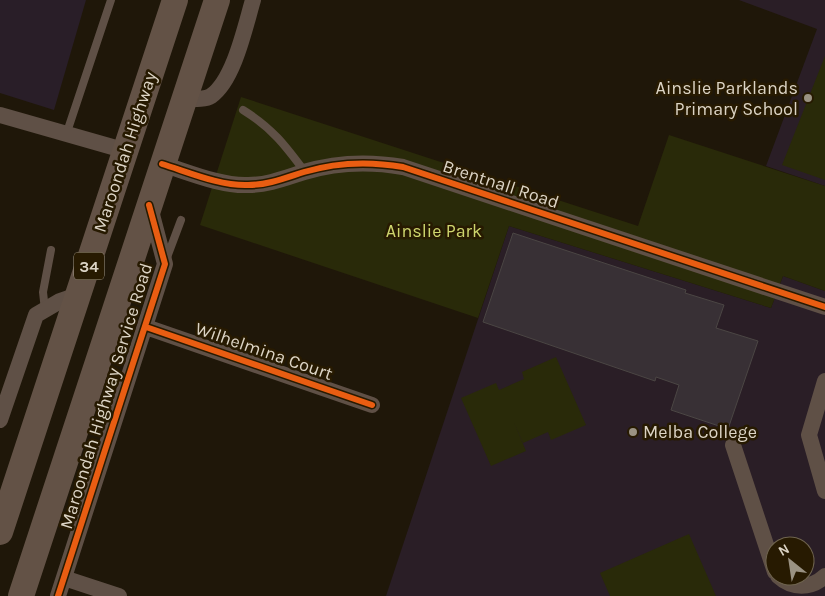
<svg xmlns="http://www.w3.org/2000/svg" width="825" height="596" viewBox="0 0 825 596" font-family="Karla,sans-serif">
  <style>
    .commercial { fill: #291e28 }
    .education { fill: #2a1e26; fill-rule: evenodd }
    .green { fill: #292a09 }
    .building { fill: #383035; stroke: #4b4644 }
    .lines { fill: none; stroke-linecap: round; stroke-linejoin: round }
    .service { stroke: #5f5046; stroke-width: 8 }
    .minor { stroke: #5f5046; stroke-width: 16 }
    .trunk { stroke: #635246; stroke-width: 26 }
    .cycleway-casing { stroke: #271a01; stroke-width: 9 }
    .cycleway { stroke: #e95d12; stroke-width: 6 }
    .poi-dot { fill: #9a9283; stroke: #271a01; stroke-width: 2 }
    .labels { text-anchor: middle; stroke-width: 5; stroke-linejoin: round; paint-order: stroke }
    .shield { fill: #271a01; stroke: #a69c8a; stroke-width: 1 }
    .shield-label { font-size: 16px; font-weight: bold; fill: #dcd4c5 }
    .poi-label { font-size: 18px; fill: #dcd4c5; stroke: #271a01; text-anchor: end }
    .street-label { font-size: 18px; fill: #dcd4c5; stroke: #271a01 }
    .park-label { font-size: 18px; fill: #ced56d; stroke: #271a01 }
  </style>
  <rect width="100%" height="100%" fill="#1f1709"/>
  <path class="commercial" d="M 0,0 L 86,0 L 54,110 L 0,93 Z"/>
  <path class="education" d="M 739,0 L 825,0 L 825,186 L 766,166 L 817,29 Z
    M 509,226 L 771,308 L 783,276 L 825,291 L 825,596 L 386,596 ZM 775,546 L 805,546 L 805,576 L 775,576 Z"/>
  <path class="green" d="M 825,56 L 825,180 L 782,165 Z
    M 241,97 L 638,226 L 669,135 L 825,186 L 825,291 L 783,276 L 771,308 L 509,226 L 478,318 L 200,225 Z
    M 556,357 L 586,425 L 551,440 L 548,432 L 523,443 L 513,420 L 526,451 L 491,466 L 461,398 L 496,383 L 499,390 L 524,379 L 522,372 Z
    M 689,534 L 716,596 L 610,596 L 600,573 Z"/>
  <path class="building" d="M 513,233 L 686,290 L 685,293 L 724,305 L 716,328 L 758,341 L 728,429 L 671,410 L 679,385 L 656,377 L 655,381 L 483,322 Z"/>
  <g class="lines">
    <path class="service" d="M 243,110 C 272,128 285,145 305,172
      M 66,135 L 111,0
      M 166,260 L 181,220
      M 45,310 L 43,292 L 51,250"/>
    <path class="minor" d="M 184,99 C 192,99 205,100 211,96 C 234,80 245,27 253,0
      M 0,115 L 123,150
      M 162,164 C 188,172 220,186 248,185 C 268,185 285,178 304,172 C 337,162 369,161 403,167 L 825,307
      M 146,327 L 372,405
      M 825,381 L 809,435 L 825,491
      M 0,420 L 36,315 L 60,301 L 80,294
      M 733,445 L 775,572
      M 778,576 C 792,589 811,589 825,576
      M 64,578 L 119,596
      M 58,596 L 165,264 L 150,207"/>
    <path class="trunk" d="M 0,532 L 175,0
      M 21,596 L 217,0"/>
    <g class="cycleway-casing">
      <path id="cycleway" d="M 162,164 C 188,172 220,186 248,185 C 268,185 285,178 304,172 C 337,162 369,161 403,167 L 825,307
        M 146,327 L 372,405
        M 58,596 L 165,264 L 149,205"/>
    </g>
    <use href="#cycleway" class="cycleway"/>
  </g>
  <g class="poi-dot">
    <circle cx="808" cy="98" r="5"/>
    <circle cx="633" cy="432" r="5"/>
  </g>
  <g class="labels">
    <rect class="shield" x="74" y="252.5" width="30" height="27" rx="4"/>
    <g class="shield-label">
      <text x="89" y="272">34</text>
    </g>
    <g class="poi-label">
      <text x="798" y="94">Ainslie Parklands<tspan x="798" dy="21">Primary School</tspan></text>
      <text x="643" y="438" text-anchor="start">Melba College</text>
    </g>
    <g class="street-label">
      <text transform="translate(125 152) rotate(-72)" y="6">Maroondah Highway</text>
      <text transform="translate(501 184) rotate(18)" y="6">Brentnall Road</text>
      <text transform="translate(264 351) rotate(19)" y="6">Wilhelmina Court</text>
      <text transform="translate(106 396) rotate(-73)" y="6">Maroondah Highway Service Road</text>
    </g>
    <g class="park-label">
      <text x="434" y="237">Ainslie Park</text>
    </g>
  </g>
  <g transform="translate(790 561) rotate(330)"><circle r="24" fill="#271a01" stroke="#6f644f"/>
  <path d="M0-4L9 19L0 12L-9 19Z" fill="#9a9283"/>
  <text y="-8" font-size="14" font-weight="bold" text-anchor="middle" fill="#dcd4c5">N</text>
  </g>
</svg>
